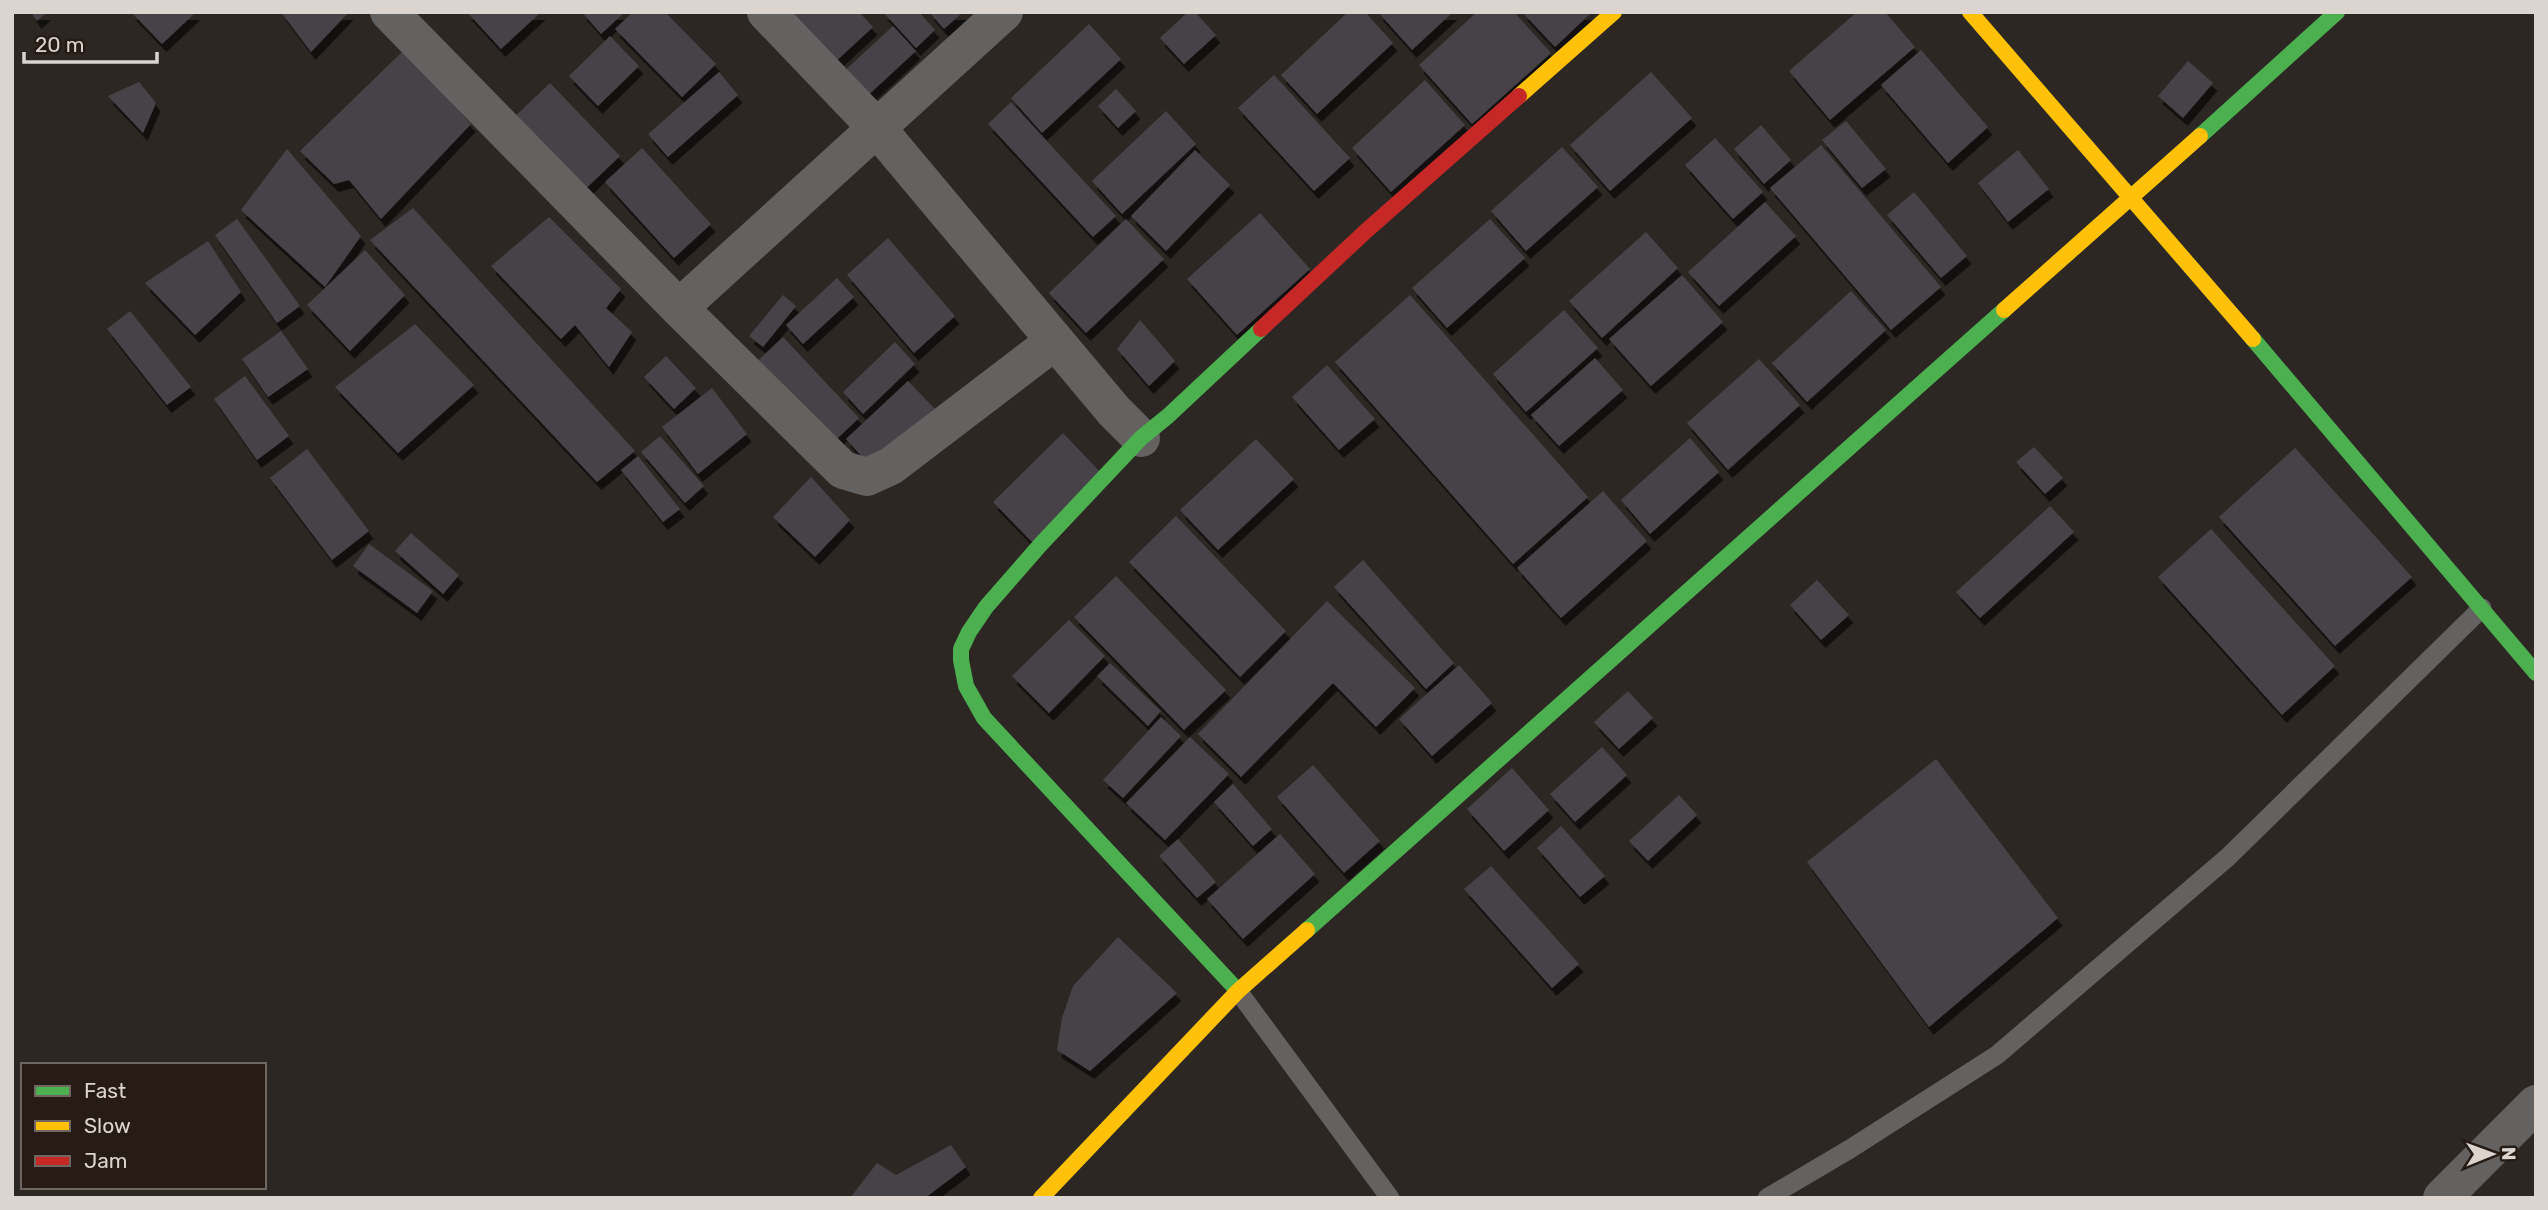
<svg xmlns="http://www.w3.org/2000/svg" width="2548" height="1210" viewBox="0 0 2548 1210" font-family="Rubik,sans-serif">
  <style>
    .building { fill: #474347; filter: url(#shadow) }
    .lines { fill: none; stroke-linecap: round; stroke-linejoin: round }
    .lane { stroke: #646260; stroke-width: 19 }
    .street { stroke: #646260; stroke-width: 38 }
    .fast { stroke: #4caf50; stroke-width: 16 }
    .slow { stroke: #ffc107; stroke-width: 16 }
    .jam { stroke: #c62828; stroke-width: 16 }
  </style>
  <defs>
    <filter id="shadow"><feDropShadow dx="4.5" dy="8" stdDeviation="0" flood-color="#0009"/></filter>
  </defs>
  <rect width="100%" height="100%" fill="#2c2723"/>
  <path class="building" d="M 31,12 L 47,12 L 37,21 Z
    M 131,12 L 196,12 L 162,44 Z
    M 281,12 L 349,12 L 311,52 Z
    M 467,12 L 541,12 L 501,49 Z
    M 582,12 L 625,12 L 601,34 Z
    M 633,12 L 665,12 L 716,64 L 682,97 L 615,29 Z
    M 786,12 L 859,12 L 873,27 L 833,64 Z
    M 883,12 L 919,12 L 935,30 L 916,48 Z
    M 929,12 L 963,12 L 944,29 Z
    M 1188,12 L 1195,12 L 1216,35 L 1184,64 L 1160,38 Z
    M 1348,12 L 1365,12 L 1393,43 L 1317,114 L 1281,75 Z
    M 1378,12 L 1453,12 L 1412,50 Z
    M 1477,12 L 1514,12 L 1551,53 L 1472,124 L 1419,65 Z
    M 1522,12 L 1592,12 L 1555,47 Z
    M 1857,12 L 1885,12 L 1915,47 L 1830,120 L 1789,71 Z
    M 1089,24 L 1121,59 L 1042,133 L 1011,98 Z
    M 893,26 L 916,51 L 863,100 L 840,75 Z
    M 610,36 L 639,66 L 598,106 L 569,76 Z
    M 404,50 L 471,124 L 381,219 L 349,180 L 334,184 L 300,151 Z
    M 1921,50 L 1988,127 L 1948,163 L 1881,85 Z
    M 2188,61 L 2213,83 L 2183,118 L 2158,96 Z
    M 719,72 L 738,95 L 668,157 L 648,134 Z
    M 1651,72 L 1692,118 L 1610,191 L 1570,145 Z
    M 1274,75 L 1350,158 L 1314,191 L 1238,108 Z
    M 1425,80 L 1465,125 L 1391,192 L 1352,148 Z
    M 139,82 L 156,103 L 143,133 L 108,96 Z
    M 550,83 L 620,156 L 578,196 L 508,123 Z
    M 1116,89 L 1136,111 L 1118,128 L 1098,106 Z
    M 1011,102 L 1116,216 L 1093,237 L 988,124 Z
    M 1166,111 L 1196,144 L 1122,214 L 1092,181 Z
    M 1846,121 L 1886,169 L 1862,188 L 1822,140 Z
    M 1761,125 L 1791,160 L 1764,184 L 1734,149 Z
    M 1715,138 L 1763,192 L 1733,219 L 1685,165 Z
    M 1821,145 L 1941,287 L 1891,330 L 1770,188 Z
    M 1562,147 L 1598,187 L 1526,251 L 1491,211 Z
    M 642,148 L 711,224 L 674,258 L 605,182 Z
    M 287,149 L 361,236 L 325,287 L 241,210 Z
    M 1195,150 L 1230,185 L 1166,251 L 1131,216 Z
    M 2018,150 L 2049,189 L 2008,222 L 1978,183 Z
    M 1914,192 L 1967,256 L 1941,278 L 1887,215 Z
    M 1765,202 L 1796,236 L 1719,306 L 1688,272 Z
    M 413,208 L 635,451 L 597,482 L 370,240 Z
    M 1260,213 L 1310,269 L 1237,335 L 1187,279 Z
    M 549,217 L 621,289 L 606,308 L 632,332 L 609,367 L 575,325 L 561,339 L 491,266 Z
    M 237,219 L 300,306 L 277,323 L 215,235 Z
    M 1126,219 L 1164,259 L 1086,333 L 1049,293 Z
    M 1490,219 L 1525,258 L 1447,328 L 1412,288 Z
    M 1646,232 L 1678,268 L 1602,338 L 1569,301 Z
    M 888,238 L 955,316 L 914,353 L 847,275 Z
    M 208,241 L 241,292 L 195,335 L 145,283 Z
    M 365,250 L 405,295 L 350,351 L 307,305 Z
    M 1682,275 L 1723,322 L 1651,386 L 1609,339 Z
    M 837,278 L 854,297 L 803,344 L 786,325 Z
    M 1851,291 L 1886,330 L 1807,402 L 1772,363 Z
    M 783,295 L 796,306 L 763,347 L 749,336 Z
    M 1410,295 L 1588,497 L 1513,564 L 1335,362 Z
    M 1564,310 L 1598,348 L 1526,412 L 1493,374 Z
    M 130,311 L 191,387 L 167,405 L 107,329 Z
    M 1140,320 L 1175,361 L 1149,386 L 1117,349 Z
    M 415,324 L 474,385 L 398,453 L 335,387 Z
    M 281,331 L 308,369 L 268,397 L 242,359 Z
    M 783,337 L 859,418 L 825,450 L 749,369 Z
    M 895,342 L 915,364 L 863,414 L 843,392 Z
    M 666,356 L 696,388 L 674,409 L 644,377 Z
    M 1595,358 L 1623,390 L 1559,446 L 1531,415 Z
    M 1759,359 L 1800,405 L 1728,470 L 1687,423 Z
    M 1327,365 L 1375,419 L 1339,450 L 1292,397 Z
    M 245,376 L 289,436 L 257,460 L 214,399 Z
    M 908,381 L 935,409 L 872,468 L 846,439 Z
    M 712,388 L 747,434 L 698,474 L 662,427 Z
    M 1063,433 L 1103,475 L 1033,543 L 993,502 Z
    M 660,436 L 704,486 L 685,503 L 641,452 Z
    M 1690,438 L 1719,472 L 1650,534 L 1621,500 Z
    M 1256,439 L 1294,479 L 1218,550 L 1180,510 Z
    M 2034,447 L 2063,478 L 2045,494 L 2016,462 Z
    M 2295,448 L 2412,577 L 2335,646 L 2219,517 Z
    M 307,449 L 369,531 L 332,560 L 270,478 Z
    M 638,456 L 680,509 L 663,522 L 621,470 Z
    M 811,477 L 850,520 L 815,557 L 773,517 Z
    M 1603,491 L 1647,541 L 1561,618 L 1517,568 Z
    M 2050,506 L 2074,532 L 1980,618 L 1956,592 Z
    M 1176,516 L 1286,631 L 1240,677 L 1129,562 Z
    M 2211,529 L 2335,666 L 2282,715 L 2158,577 Z
    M 411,533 L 459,575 L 443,594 L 395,551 Z
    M 369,544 L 433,591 L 417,613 L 353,566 Z
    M 1363,560 L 1454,663 L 1426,689 L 1334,587 Z
    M 1116,576 L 1226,690 L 1184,730 L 1074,617 Z
    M 1817,580 L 1849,615 L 1821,640 L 1790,605 Z
    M 1327,601 L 1415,688 L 1376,727 L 1333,683 L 1241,777 L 1198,734 Z
    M 1069,620 L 1105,656 L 1049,713 L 1012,676 Z
    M 1110,663 L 1161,711 L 1148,726 L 1097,676 Z
    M 1459,665 L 1492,703 L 1432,756 L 1399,719 Z
    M 1628,691 L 1653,718 L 1619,749 L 1594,722 Z
    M 1161,717 L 1181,736 L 1123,798 L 1103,780 Z
    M 1190,737 L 1229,774 L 1165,840 L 1126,803 Z
    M 1602,747 L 1627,775 L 1575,822 L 1550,794 Z
    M 1936,759 L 2058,918 L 1929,1027 L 1807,862 Z
    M 1313,765 L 1380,841 L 1344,873 L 1277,797 Z
    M 1512,768 L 1549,810 L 1504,851 L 1467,809 Z
    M 1233,784 L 1272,829 L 1253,846 L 1214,802 Z
    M 1679,795 L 1697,815 L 1648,861 L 1629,841 Z
    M 1561,826 L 1605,876 L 1580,897 L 1537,848 Z
    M 1280,834 L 1315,874 L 1243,939 L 1207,899 Z
    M 1178,839 L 1216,882 L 1197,898 L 1159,856 Z
    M 1491,866 L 1579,964 L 1552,988 L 1464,889 Z
    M 1118,937 L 1177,993 L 1090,1071 L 1057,1050 L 1062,1018 L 1073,986 Z
    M 951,1145 L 966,1167 L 925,1198 L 850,1198 L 877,1163 L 896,1175 Z"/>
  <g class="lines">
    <path class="lane" d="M 1238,991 L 1390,1198
      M 1767,1198 L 1850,1149 L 1997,1055 L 2228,857 L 2482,608"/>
    <path class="street" d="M 389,12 L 679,308 L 1004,12
      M 766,12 L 876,127 L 1114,411 L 1141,438
      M 679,308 L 843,470 L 867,477 L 891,466 L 1055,341
      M 2442,1198 L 2536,1104"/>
    <path class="fast" d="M 2200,136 L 2337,12
      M 2253,339 L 2536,673
      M 1307,930 L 2004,310
      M 1238,991 L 984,718 L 966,686 L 961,660 L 961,649 L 969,632 L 986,607 L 1041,544 L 1141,438 L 1168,416 L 1261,329"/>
    <path class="slow" d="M 1970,12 L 2253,339
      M 1519,96 L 1614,12
      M 2004,310 L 2200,136
      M 1041,1198 L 1238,991 L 1307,930"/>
    <path class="jam" d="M 1261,329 L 1366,231 L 1519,96"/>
  </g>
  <rect width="2548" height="1210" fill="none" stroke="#dbd4cf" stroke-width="28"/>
  <rect x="21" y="1063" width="245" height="126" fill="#261c15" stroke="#6e665f" stroke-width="2"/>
  <rect x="35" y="1086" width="35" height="10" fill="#4caf50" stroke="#6e665f" stroke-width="2"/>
  <text x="84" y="1098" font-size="21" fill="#dbd4cf">Fast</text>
  <rect x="35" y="1121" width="35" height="10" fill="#ffc107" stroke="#6e665f" stroke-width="2"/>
  <text x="84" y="1133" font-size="21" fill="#dbd4cf">Slow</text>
  <rect x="35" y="1156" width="35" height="10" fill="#c62828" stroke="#6e665f" stroke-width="2"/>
  <text x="84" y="1168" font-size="21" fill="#dbd4cf">Jam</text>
  <g transform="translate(2492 1154) rotate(89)" stroke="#261c15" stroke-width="5" paint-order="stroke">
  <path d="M0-5L12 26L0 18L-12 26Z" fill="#dbd4cf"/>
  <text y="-10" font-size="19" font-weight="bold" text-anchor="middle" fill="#dbd4cf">N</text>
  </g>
  <path d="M24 52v10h133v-10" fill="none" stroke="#dbd4cf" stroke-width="3.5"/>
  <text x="35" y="52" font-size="21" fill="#dbd4cf" stroke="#261c15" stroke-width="5" paint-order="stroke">20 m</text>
</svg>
